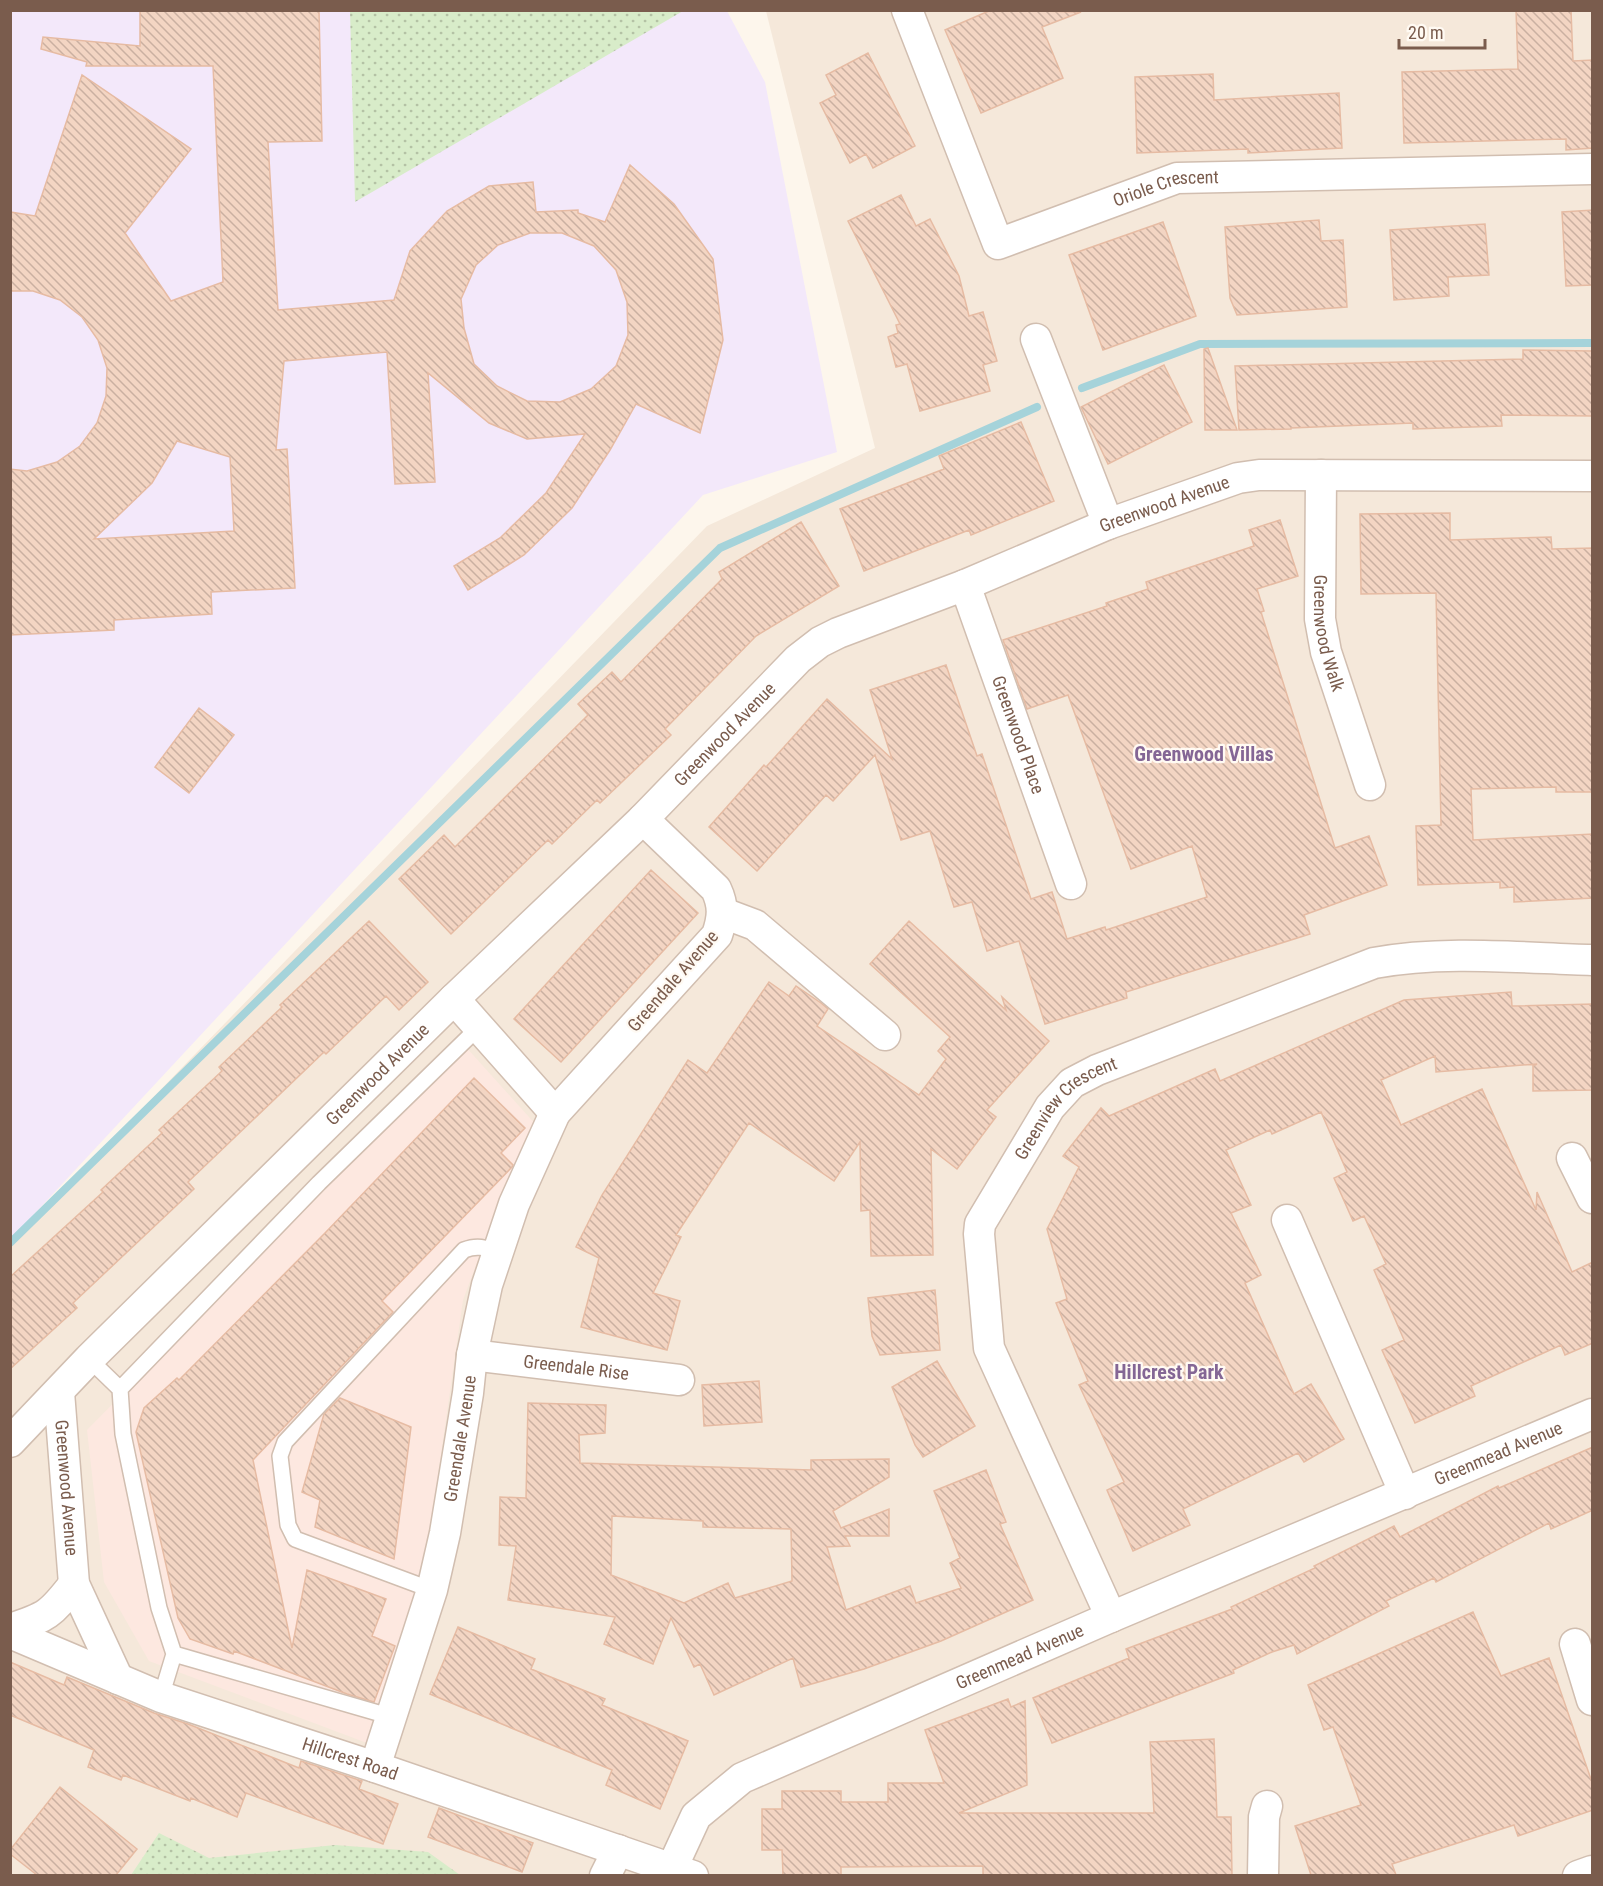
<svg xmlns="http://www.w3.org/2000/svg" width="1603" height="1886" viewBox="0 0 1603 1886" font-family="'Roboto Condensed',sans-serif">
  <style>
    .residential { fill: #f5e8da }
    .commercial { fill: #fde8e0 }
    .education { fill: #f3e8fa }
    .grass { fill: url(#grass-dots) }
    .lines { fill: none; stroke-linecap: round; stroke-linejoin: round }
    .stream { stroke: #a5d3da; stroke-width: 8 }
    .building { fill: url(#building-back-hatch); stroke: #e6bba3; stroke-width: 1.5; fill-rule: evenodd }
    .service-casing { stroke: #d1beb0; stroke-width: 18 }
    .minor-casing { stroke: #d1beb0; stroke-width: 33 }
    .service { stroke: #fff; stroke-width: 15 }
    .minor { stroke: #fff; stroke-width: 30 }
    .labels { text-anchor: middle; stroke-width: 4.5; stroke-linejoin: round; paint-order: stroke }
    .street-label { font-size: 18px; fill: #7a5c4d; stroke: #fffaf3 }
    .neighbourhood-label { font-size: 20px; font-weight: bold; fill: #846695; stroke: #fffaf3 }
  </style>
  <defs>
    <pattern id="grass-dots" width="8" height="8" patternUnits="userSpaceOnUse" patternTransform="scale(1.5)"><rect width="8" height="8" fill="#d8ecc9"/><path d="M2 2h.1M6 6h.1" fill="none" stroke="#b4c2a5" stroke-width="1.8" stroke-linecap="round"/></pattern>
    <pattern id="building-back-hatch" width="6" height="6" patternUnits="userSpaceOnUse" patternTransform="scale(1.5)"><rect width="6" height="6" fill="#f3d5c3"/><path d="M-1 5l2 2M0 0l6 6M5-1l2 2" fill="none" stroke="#cab0a1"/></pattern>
  </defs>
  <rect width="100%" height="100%" fill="#fdf6ec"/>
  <path class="residential" d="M 766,11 L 1592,11 L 1592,1875 L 11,1875 L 10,1245 L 707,526 L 875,448 Z"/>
  <path class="commercial" d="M 465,1046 L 538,1127 L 494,1217 L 463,1300 L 421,1595 L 367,1743 L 149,1661 L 104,1582 L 87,1430 Z"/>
  <path class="education" d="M 11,11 L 727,11 L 765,82 L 837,452 L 703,495 L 11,1239 Z"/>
  <path class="grass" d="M 350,11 L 350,10 L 683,11 L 355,202 Z
    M 159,1833 L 209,1858 L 335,1845 L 428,1852 L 460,1875 L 131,1875 Z"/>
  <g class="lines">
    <path class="stream" d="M 1082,388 L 1200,344 L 1592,343
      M 10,1243 L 720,548 L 1037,407"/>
  </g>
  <path class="building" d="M 140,10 L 319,10 L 322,141 L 268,142 L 278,310 L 394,300 L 410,251 L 447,211 L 489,186 L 533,182 L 536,212 L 578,210 L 578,213 L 605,222 L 630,165 L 674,204 L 713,259 L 723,340 L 700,433 L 636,404 L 610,450 L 572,508 L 524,555 L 468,590 L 454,566 L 500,538 L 546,493 L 585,434 L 527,439 L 489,423 L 428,373 L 435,482 L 395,484 L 387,352 L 284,361 L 276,450 L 287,449 L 295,588 L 211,592 L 212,614 L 114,620 L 114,630 L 10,635 L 10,469 L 27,471 L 57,462 L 80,446 L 97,423 L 106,396 L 107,368 L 98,340 L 82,317 L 60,300 L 33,291 L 10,291 L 10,212 L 35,216 L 82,75 L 191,149 L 125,233 L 171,301 L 223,282 L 213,66 L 86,66 L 87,62 L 41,49 L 43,37 L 140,46 ZM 530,233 L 562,233 L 594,246 L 616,270 L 627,302 L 628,335 L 616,366 L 591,389 L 560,402 L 527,401 L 497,386 L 474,364 L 464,328 L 461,299 L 476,265 L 498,245 ZM 177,441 L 230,457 L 234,531 L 94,539 L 152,483 Z
    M 991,10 L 1081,12 L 1042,27 L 1063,78 L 981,113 L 945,30 Z
    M 1516,10 L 1571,10 L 1573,61 L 1593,60 L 1593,148 L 1566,150 L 1566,139 L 1404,143 L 1402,72 L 1518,69 Z
    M 868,53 L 915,146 L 873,168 L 866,154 L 850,163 L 820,103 L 836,95 L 826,75 Z
    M 1213,74 L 1214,100 L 1339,93 L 1342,148 L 1248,153 L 1248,149 L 1137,153 L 1135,77 Z
    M 901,195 L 916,226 L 930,219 L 959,276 L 969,316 L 983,312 L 997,361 L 983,365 L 990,391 L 920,411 L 907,364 L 896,367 L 888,337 L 898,333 L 896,325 L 900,324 L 848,221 Z
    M 1593,210 L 1593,285 L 1566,286 L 1562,212 Z
    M 1319,220 L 1321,241 L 1343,240 L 1347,307 L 1237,315 L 1230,298 L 1225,227 Z
    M 1163,222 L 1196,316 L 1103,350 L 1069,255 Z
    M 1485,224 L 1489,275 L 1448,277 L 1449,296 L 1394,300 L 1390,230 Z
    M 1208,348 L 1237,430 L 1205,430 L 1204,349 Z
    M 1523,350 L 1593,351 L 1593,416 L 1501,415 L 1502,426 L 1413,429 L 1413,423 L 1291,428 L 1291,429 L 1239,430 L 1235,366 L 1523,359 Z
    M 1164,365 L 1192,422 L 1108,464 L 1081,407 Z
    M 1021,422 L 1054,501 L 971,535 L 969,530 L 864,571 L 840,509 L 944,469 L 939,456 Z
    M 1450,513 L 1450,540 L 1551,537 L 1552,549 L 1593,548 L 1593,792 L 1556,792 L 1556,787 L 1471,789 L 1473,840 L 1593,834 L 1593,898 L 1514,902 L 1514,887 L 1500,888 L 1500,882 L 1418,885 L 1416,826 L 1441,825 L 1436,593 L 1361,594 L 1360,514 Z
    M 1280,520 L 1298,576 L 1257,589 L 1264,611 L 1261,612 L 1335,848 L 1369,836 L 1387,885 L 1304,915 L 1310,934 L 1126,992 L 1127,998 L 1045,1024 L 1019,941 L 987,951 L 972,902 L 954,907 L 930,831 L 901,840 L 875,755 L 833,801 L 826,795 L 757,871 L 709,827 L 764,765 L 766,767 L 827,699 L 892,759 L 870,690 L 946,665 L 977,756 L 982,754 L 1031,899 L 1052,892 L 1067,939 L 1105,927 L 1106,930 L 1207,897 L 1192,846 L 1131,869 L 1068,695 L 1027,709 L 1003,640 L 1107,606 L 1106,603 L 1148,589 L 1146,582 L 1254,546 L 1249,530 Z
    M 801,522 L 839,586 L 756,636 L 665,729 L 671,735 L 600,803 L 597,800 L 552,844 L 548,840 L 451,934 L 399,879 L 444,835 L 455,847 L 588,715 L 578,704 L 612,672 L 621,682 L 722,579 L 719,572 Z
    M 199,708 L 234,735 L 189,793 L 155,767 Z
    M 651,870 L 698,913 L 561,1062 L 514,1019 Z
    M 369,921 L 428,982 L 399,1010 L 386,996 L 326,1054 L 324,1052 L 188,1182 L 194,1189 L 73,1303 L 77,1308 L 10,1369 L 10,1277 L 103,1192 L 101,1190 L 162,1133 L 159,1130 L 222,1071 L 219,1067 L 282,1007 L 280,1005 Z
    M 909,921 L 1006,1010 L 1002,997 L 1049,1041 L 987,1110 L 996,1117 L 957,1169 L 931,1149 L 933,1255 L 871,1256 L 870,1210 L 861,1211 L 860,1142 L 834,1181 L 749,1123 L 676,1235 L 681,1237 L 653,1293 L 680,1301 L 667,1350 L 581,1327 L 599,1258 L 576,1247 L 602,1195 L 688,1060 L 707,1073 L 769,982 L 789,996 L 796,986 L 821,1003 L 828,1009 L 817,1026 L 919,1095 L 946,1059 L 938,1051 L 950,1037 L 870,964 Z
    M 1511,992 L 1512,1006 L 1593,1004 L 1593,1090 L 1533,1091 L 1533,1066 L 1537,1064 L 1436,1072 L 1435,1056 L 1381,1080 L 1401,1125 L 1482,1089 L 1536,1210 L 1537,1192 L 1572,1272 L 1593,1262 L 1593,1343 L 1565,1355 L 1561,1345 L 1471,1386 L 1475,1396 L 1415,1423 L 1382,1350 L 1404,1340 L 1374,1270 L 1386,1264 L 1364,1216 L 1353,1221 L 1334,1178 L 1347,1172 L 1321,1112 L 1272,1134 L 1270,1130 L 1226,1150 L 1251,1205 L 1231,1213 L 1261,1275 L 1245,1283 L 1294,1394 L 1311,1384 L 1344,1439 L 1304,1462 L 1298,1453 L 1183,1509 L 1190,1525 L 1133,1551 L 1107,1490 L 1124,1482 L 1079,1385 L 1088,1381 L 1056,1303 L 1067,1299 L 1047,1229 L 1079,1167 L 1063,1156 L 1101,1108 L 1109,1116 L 1215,1069 L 1220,1081 L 1404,1000 Z
    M 474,1078 L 525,1128 L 501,1153 L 513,1165 L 512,1167 L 382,1301 L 393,1312 L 253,1460 L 292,1648 L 307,1570 L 386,1599 L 372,1636 L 395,1646 L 374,1702 L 347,1694 L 234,1651 L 233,1654 L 190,1639 L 178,1618 L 136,1432 L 144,1408 L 177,1378 L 179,1380 L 325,1233 Z
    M 935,1290 L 940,1350 L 880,1355 L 872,1336 L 868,1298 Z
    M 937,1361 L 975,1426 L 923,1457 L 915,1445 L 892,1387 Z
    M 759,1381 L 762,1422 L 704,1426 L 702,1385 Z
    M 340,1398 L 411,1427 L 394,1559 L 315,1527 L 320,1500 L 302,1492 L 324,1414 Z
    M 528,1403 L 606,1405 L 605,1433 L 579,1435 L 580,1463 L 811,1470 L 811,1460 L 889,1459 L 889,1477 L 833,1511 L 841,1528 L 889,1509 L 889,1536 L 845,1536 L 850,1546 L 827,1547 L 846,1610 L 910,1586 L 916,1603 L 961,1588 L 950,1563 L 960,1558 L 934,1491 L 986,1470 L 1006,1522 L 1000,1524 L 1033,1600 L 941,1641 L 864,1669 L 801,1687 L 793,1658 L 714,1695 L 700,1664 L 694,1667 L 671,1618 L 653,1664 L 604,1644 L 615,1617 L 508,1600 L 516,1546 L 499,1545 L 500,1497 L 526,1498 ZM 612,1516 L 703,1521 L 703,1527 L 791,1529 L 792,1581 L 735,1598 L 728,1583 L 684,1603 L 611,1575 Z
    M 1593,1447 L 1593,1510 L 1551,1529 L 1549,1523 L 1436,1582 L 1434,1578 L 1386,1601 L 1389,1606 L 1297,1654 L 1294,1645 L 1272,1652 L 1233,1670 L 1234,1673 L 1052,1743 L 1033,1698 L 1129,1658 L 1126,1649 L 1232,1609 L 1231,1607 L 1315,1568 L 1314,1566 L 1394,1526 L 1400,1537 L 1498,1486 L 1499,1488 Z
    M 1473,1612 L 1501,1676 L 1549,1658 L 1593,1785 L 1593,1810 L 1518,1836 L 1514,1825 L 1392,1864 L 1396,1875 L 1311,1875 L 1295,1826 L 1361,1805 L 1333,1727 L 1324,1730 L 1308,1685 Z
    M 458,1627 L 535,1659 L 531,1669 L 605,1699 L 602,1705 L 688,1741 L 660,1809 L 606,1785 L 612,1770 L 430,1694 Z
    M 10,1662 L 64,1685 L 67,1677 L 154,1713 L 188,1724 L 299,1768 L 301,1761 L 362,1781 L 359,1789 L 398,1804 L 383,1844 L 246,1793 L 237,1817 L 191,1798 L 190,1801 L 123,1775 L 121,1780 L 88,1767 L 94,1750 L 10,1715 Z
    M 1008,1699 L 1011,1707 L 1025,1701 L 1027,1785 L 959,1813 L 1154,1813 L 1150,1742 L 1214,1739 L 1217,1817 L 1231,1817 L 1232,1875 L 983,1875 L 983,1866 L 841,1867 L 841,1875 L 783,1875 L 782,1850 L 762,1850 L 762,1809 L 782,1809 L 782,1791 L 841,1791 L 841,1802 L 888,1802 L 888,1783 L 944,1783 L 925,1730 Z
    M 60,1787 L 137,1849 L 116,1875 L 37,1875 L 10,1854 L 10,1850 Z
    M 439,1808 L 533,1843 L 522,1872 L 428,1837 Z"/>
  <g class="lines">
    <g class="service-casing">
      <path id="service" d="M 89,1359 L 120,1389 L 123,1434 L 159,1608 L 174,1654 L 161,1697
        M 120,1389 L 319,1183 L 479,1027
        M 432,1590 L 295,1539 L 288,1525 L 280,1456 L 285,1442 L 464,1250 C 477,1245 485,1247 497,1253
        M 174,1654 L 392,1717"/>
    </g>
    <g class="minor-casing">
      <g id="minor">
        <path id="s1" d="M 907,10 L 998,244 L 1177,178 L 1592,169"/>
        <path d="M 1036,339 L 1108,524"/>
        <path id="s2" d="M 1321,475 L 1320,619 L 1326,652 L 1370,785"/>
        <path id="s3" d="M 965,585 L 1071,884"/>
        <path d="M 723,913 L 755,925 L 885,1035"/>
        <path d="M 454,999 L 555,1113"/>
        <path d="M 1572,1158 L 1592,1198"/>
        <path d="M 1287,1220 L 1405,1494"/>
        <path id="s4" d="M 472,1355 L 679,1380"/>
        <path id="s5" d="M 59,1392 L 74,1584 L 118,1679"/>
        <path id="s6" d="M 10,1442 L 89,1359 L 454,999 L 643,819 L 798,659 L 820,642 L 838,633 L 965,585 L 1108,524 L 1238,478 L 1259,475 L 1592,476"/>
        <path id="s7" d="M 1111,1617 L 989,1348 L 979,1234 L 980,1224 L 1050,1107 L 1072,1083 L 1097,1070 L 1374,963 C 1445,950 1521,958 1592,960"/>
        <path d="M 10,1629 C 47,1617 51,1614 74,1584"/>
        <path id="s8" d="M 10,1633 L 161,1697 L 375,1767 L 693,1876"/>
        <path d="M 1575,1644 L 1592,1700"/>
        <path id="s9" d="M 375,1767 L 432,1590 L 445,1533 L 468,1393 L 472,1355 L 487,1285 L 514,1204 L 555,1113 L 717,935 C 723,917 724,906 716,889 L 643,819"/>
        <path id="s10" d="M 672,1868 L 696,1816 L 742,1778 L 1111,1617 L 1592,1414"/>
        <path d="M 605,1876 L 618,1850"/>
        <path d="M 1263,1876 L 1264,1817 L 1267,1806"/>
        <path d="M 1578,1876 L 1592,1871"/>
      </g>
    </g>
    <use href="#service" class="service"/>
    <use href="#minor" class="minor"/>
  </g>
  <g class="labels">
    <g class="street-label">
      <text dy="6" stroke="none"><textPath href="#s1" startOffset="429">Oriole Crescent</textPath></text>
      <text dy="6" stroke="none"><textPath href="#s6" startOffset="1510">Greenwood Avenue</textPath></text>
      <text dy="6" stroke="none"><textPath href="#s2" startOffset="159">Greenwood Walk</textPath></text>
      <text dy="6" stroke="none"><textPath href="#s6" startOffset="1006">Greenwood Avenue</textPath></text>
      <text dy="6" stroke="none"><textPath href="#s3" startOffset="159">Greenwood Place</textPath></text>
      <text transform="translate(673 981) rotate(-49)" y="6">Greendale Avenue</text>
      <text dy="6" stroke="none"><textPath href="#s6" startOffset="520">Greenwood Avenue</textPath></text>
      <text dy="6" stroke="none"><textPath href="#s7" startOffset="567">Greenview Crescent</textPath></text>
      <text dy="6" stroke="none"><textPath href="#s4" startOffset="105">Greendale Rise</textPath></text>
      <text dy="6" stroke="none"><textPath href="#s9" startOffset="340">Greendale Avenue</textPath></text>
      <text dy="6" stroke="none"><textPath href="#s10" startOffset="940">Greenmead Avenue</textPath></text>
      <text dy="6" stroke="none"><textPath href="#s5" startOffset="96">Greenwood Avenue</textPath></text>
      <text dy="6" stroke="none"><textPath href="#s10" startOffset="420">Greenmead Avenue</textPath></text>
      <text dy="6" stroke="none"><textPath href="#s8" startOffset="363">Hillcrest Road</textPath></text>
    </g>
    <g class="neighbourhood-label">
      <text x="1204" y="761">Greenwood Villas</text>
      <text x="1169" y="1379">Hillcrest Park</text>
    </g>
  </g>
  <rect width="1603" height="1886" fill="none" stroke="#7a5c4d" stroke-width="24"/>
  <path d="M1399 39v9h86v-9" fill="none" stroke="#7a5c4d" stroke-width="3"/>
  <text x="1408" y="39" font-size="18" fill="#7a5c4d" stroke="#fffaf3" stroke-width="4.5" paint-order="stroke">20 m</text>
</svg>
